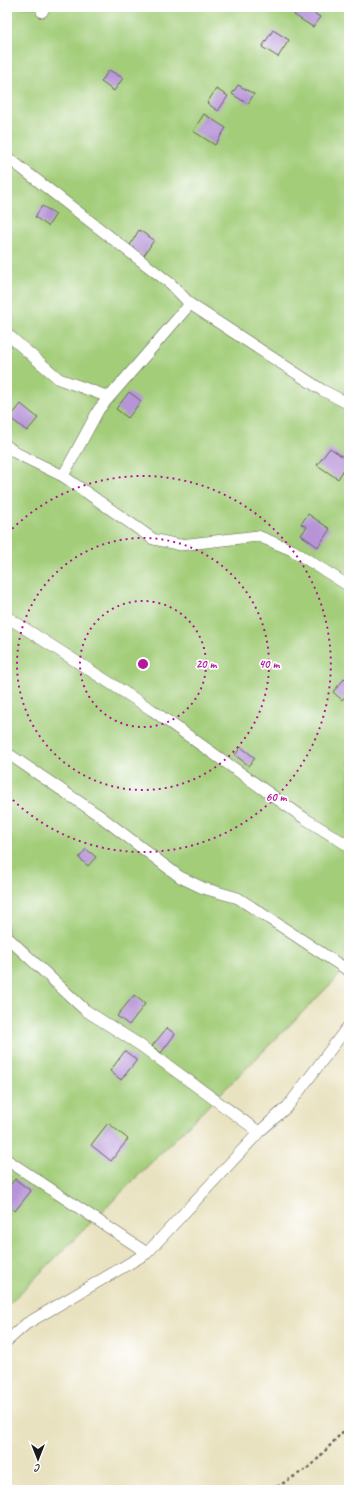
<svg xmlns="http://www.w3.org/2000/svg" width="356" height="1497" viewBox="0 0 356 1497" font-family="Caveat,sans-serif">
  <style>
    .green { fill: #a3cd79; stroke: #60744a }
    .building { fill: #b794d8 }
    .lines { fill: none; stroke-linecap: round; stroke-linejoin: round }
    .service-casing { stroke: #646155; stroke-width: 12 }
    .path { stroke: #646155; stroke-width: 2.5; stroke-dasharray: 3 3; stroke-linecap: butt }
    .service { stroke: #fff; stroke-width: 11 }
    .ring { fill: none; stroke: #b5179e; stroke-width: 2; stroke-dasharray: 2 4 }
    .centre { fill: #b5179e; stroke: #fff; stroke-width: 2 }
    .ring-label { font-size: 12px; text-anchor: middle; font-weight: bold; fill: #b5179e; stroke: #fff; stroke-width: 3.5; stroke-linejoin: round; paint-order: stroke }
  </style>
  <rect width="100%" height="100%" fill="#fff"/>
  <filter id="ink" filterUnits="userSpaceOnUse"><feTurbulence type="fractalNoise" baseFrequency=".025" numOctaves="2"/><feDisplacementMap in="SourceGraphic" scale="8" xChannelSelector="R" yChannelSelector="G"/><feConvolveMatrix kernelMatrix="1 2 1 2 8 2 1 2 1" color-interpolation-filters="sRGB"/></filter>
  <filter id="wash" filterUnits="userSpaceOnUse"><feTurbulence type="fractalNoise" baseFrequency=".012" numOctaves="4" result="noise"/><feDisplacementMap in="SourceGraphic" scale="16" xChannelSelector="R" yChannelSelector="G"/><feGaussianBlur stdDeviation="0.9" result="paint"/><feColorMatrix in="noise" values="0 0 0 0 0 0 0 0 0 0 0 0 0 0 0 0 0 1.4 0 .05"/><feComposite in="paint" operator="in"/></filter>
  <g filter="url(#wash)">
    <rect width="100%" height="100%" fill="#e9e2c0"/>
    <path class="green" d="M 7,7 L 349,7 L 349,966 L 7,1306 Z"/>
    <g id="blocks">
      <path class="building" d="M 300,7 L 304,7 L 320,17 L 313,27 L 294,15 Z
        M 273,30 L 289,40 L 278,57 L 262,47 Z
        M 109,70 L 123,78 L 114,91 L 101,82 Z
        M 238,85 L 254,94 L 248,104 L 232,94 Z
        M 216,89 L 228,96 L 218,111 L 207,103 Z
        M 204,114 L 226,128 L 215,145 L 193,131 Z
        M 42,206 L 56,214 L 48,226 L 35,217 Z
        M 139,230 L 154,240 L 143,257 L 129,247 Z
        M 129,392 L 141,401 L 128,418 L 116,409 Z
        M 21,404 L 38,418 L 27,431 L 10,418 Z
        M 330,448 L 349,461 L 338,479 L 317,465 Z
        M 308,514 L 330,529 L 318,547 L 301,535 L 307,527 L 301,524 Z
        M 345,678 L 349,681 L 349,692 L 342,700 L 333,692 Z
        M 241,747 L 255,758 L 249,766 L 235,755 Z
        M 86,849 L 96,857 L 88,866 L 79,858 Z
        M 134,995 L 145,1004 L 129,1025 L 117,1016 Z
        M 167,1028 L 175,1034 L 161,1053 L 152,1046 Z
        M 125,1051 L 137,1060 L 121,1080 L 110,1071 Z
        M 108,1123 L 128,1139 L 111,1161 L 91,1145 Z
        M 15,1179 L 31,1191 L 15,1211 L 7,1205 L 7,1189 Z"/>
    </g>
  </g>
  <g filter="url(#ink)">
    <use href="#blocks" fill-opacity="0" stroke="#646155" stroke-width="1"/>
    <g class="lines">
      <g class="service-casing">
        <path id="service" d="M 42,12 L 45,7
          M 7,157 L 171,284 L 190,304
          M 7,334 L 59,379 L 109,397
          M 7,446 L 16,453 L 63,476 L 153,539 L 180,545 L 258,536 L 292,550 L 349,586
          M 63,476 L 99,409 L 190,304 L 322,390 L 349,404
          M 7,617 L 152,710 L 304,818 L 349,846
          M 7,753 L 100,816 L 180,877 L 203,888 L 238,898 L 349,971
          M 7,937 L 85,1010 L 140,1045 L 259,1132
          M 7,1160 L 147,1253 L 26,1324 L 7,1341
          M 147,1253 L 259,1132 L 288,1106 L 349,1025"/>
      </g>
      <path class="path" d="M 272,1490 L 311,1466 L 349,1425"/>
      <use href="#service" class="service"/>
    </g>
  </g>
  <g class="ring">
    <circle cx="143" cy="664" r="63"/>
    <circle cx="143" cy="664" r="126"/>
    <path d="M8 533A188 188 0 1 1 8 795"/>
  </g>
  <circle cx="143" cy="664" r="6" class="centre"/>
  <g class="ring-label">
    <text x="206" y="668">20 m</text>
    <text x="269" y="668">40 m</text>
    <text x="276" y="801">60 m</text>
  </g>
  <rect width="356" height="1497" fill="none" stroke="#fff" stroke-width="24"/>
  <g transform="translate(38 1459) rotate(180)" stroke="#ffffff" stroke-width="3" paint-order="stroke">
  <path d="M0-3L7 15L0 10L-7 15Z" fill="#1c1c1c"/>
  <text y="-6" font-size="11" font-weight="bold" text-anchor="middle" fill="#1c1c1c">С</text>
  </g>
</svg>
